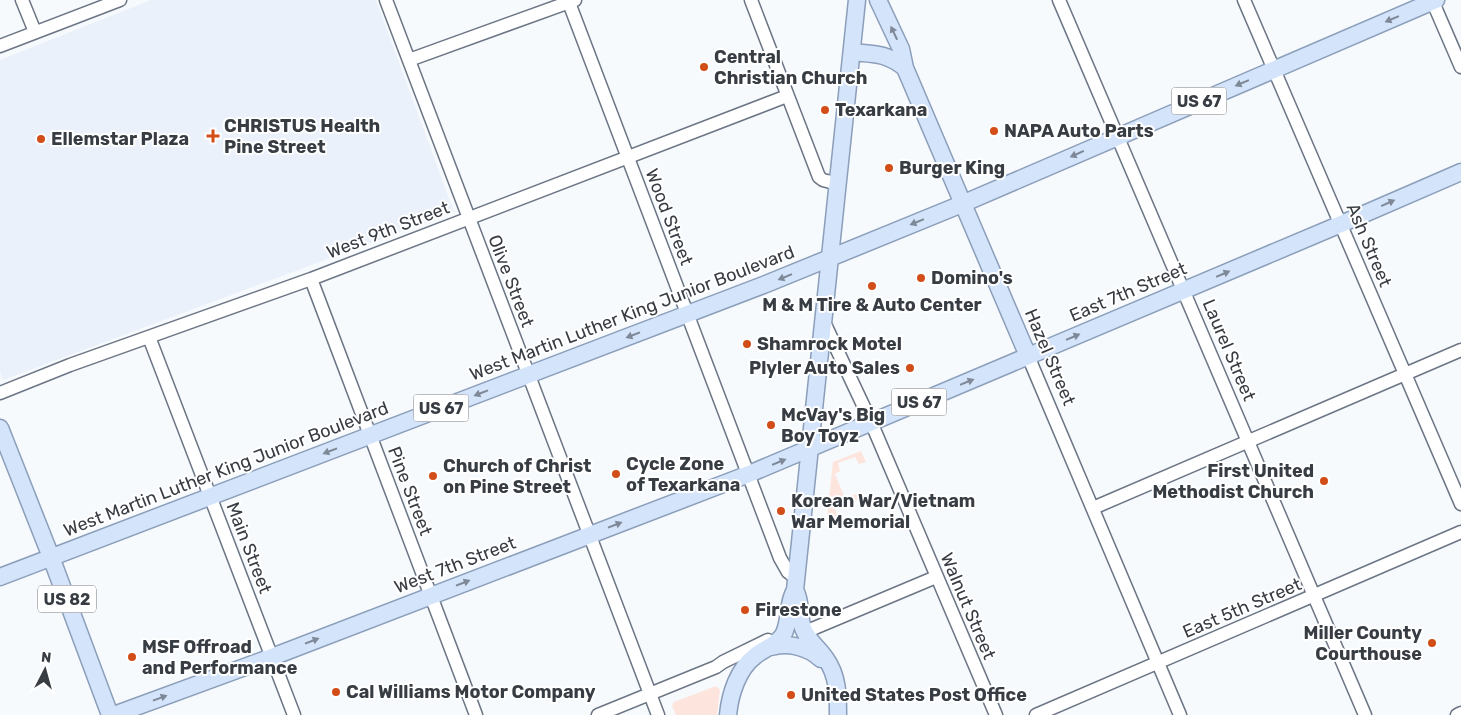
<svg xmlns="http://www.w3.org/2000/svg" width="1461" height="715" viewBox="0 0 1461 715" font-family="Rubik,sans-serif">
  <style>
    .built { fill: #eaf1fb }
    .green { fill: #fde5dd }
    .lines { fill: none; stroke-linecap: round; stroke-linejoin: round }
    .minor-casing { stroke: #6b7584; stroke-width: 15 }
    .major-casing { stroke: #8b9eba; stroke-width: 19 }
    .minor { stroke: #fff; stroke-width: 12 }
    .major { stroke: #d4e4fb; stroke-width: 16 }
    .oneway { fill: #7e8896 }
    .poi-dot { fill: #d34d18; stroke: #fff; stroke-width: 2 }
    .labels { text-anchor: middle; stroke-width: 4; stroke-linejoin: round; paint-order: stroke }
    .shield { fill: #fff; stroke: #74777c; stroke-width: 1 }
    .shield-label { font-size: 16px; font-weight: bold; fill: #383d44 }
    .poi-label { font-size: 18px; font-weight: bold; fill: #383d44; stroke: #fff; text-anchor: start }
    .street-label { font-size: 18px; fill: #383d44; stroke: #fff }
  </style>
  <rect width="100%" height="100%" fill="#f7fafd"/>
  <path class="built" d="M 151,0 L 376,0 L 454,212 L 3,380 L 0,372 L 0,60 Z"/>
  <path class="green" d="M 861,451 L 866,462 L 859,464 L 855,457 L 838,463 L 840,471 L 835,474 L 845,498 L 859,493 L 862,496 L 865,505 L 862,504 L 859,499 L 835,508 L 838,518 L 827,518 L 833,462 Z
    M 716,686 L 720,690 L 717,715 L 676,715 L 672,706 L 674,702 Z"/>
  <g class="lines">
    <g class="minor-casing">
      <path id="minor" d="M 22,0 L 35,32
        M 386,0 L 658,715
        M 568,0 L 780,558 L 788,572 L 796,578
        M 751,0 L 819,177 L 823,180 L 838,184
        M 1059,0 L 1365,715
        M 1244,0 L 1461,504
        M 1432,0 L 1461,67
        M 0,46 L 120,0
        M 409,60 L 575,0
        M 311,279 L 476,715
        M 823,320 L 871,422 L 996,715
        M 149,337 L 294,715
        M 1028,356 L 1180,715
        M 0,393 L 70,365 L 311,279 L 787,96
        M 1093,508 L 1461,350
        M 805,632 L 936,577
        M 598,715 L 716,667 L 723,662 L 768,640
        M 1036,715 L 1461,532
        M 1457,715 L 1461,713"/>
    </g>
    <g class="major-casing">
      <path id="major" d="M 878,0 L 901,49 L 905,68
        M 852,52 C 874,54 887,53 905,68 L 1028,356
        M 0,428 L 51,557 L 110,715
        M 0,577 L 766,284 L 962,204 L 1436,0
        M 795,590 C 802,602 798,615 803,628 C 807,640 819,648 826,659 C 838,676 838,695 838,715
        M 771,647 C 788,642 808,647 821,659
        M 114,715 L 272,657 L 749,474 L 1341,224 L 1461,172
        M 728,715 C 730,694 738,669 755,656 C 764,648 776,646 783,635 C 791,622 786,605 795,590 L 857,0"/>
    </g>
    <use href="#minor" class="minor"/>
    <use href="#major" class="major"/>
  </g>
  <defs><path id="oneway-solid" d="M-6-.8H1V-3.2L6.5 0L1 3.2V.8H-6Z" transform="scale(1.25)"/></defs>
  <g class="oneway">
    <use href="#oneway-solid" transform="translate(1392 19) rotate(157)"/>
    <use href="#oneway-solid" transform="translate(894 33) rotate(-115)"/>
    <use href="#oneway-solid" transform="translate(1242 83) rotate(157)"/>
    <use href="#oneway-solid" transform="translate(1077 154) rotate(156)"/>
    <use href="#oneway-solid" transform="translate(1388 203) rotate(-24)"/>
    <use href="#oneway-solid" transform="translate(917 222) rotate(158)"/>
    <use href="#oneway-solid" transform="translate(1223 274) rotate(-23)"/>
    <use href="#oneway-solid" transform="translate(785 277) rotate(158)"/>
    <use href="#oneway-solid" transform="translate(633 335) rotate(159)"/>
    <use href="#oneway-solid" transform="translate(1073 337) rotate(-23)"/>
    <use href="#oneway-solid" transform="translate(967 382) rotate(-22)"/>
    <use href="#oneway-solid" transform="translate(481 393) rotate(159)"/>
    <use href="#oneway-solid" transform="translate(330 451) rotate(159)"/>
    <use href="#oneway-solid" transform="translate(779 462) rotate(-22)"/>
    <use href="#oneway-solid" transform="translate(615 525) rotate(-21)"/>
    <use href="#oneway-solid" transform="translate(463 583) rotate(-21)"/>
    <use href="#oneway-solid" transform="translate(312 641) rotate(-21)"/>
    <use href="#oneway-solid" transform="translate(160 698) rotate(-20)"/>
  </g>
  <g class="poi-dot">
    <circle cx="704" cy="67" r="5"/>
    <circle cx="825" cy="110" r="5"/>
    <circle cx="994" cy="131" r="5"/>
    <path d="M210.5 128.5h5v5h5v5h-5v5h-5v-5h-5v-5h5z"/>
    <circle cx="41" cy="139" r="5"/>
    <circle cx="889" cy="168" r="5"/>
    <circle cx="921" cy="278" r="5"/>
    <circle cx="872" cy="286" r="5"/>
    <circle cx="747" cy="344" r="5"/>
    <circle cx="910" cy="368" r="5"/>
    <circle cx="771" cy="425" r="5"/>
    <circle cx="616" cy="474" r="5"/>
    <circle cx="433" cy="476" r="5"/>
    <circle cx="1324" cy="481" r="5"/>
    <circle cx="781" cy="511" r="5"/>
    <circle cx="745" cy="610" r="5"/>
    <circle cx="1432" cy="643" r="5"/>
    <circle cx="132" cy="657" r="5"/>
    <circle cx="336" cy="692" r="5"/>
    <circle cx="791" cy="695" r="5"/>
  </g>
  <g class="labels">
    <g class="shield">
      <rect x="1171.5" y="87.5" width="55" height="27" rx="4"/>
      <rect x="891.5" y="388.5" width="55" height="27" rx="4"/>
      <rect x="413.5" y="394.5" width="55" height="27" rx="4"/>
      <rect x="38" y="585.5" width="58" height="27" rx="4"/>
    </g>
    <g class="shield-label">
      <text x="1199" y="107">US 67</text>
      <text x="919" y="408">US 67</text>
      <text x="441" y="414">US 67</text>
      <text x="67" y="605">US 82</text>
    </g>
    <g class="poi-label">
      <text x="714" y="63">Central<tspan x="714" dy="21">Christian Church</tspan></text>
      <text x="835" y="116">Texarkana</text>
      <text x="224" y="132">CHRISTUS Health<tspan x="224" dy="21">Pine Street</tspan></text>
      <text x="1004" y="137">NAPA Auto Parts</text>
      <text x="51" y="145">Ellemstar Plaza</text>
      <text x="899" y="174">Burger King</text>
      <text x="931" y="284">Domino's</text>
      <text x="872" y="311" text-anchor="middle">M &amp; M Tire &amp; Auto Center</text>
      <text x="757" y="350">Shamrock Motel</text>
      <text x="900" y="374" text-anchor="end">Plyler Auto Sales</text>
      <text x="781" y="421">McVay's Big<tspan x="781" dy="21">Boy Toyz</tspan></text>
      <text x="626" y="470">Cycle Zone<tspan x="626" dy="21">of Texarkana</tspan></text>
      <text x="443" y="472">Church of Christ<tspan x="443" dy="21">on Pine Street</tspan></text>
      <text x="1314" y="477" text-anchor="end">First United<tspan x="1314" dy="21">Methodist Church</tspan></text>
      <text x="791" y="507">Korean War/Vietnam<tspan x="791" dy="21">War Memorial</tspan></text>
      <text x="755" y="616">Firestone</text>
      <text x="1422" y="639" text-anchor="end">Miller County<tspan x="1422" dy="21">Courthouse</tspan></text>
      <text x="142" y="653">MSF Offroad<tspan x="142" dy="21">and Performance</tspan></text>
      <text x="346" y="698">Cal Williams Motor Company</text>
      <text x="801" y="701">United States Post Office</text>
    </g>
    <g class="street-label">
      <text transform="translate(669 217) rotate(69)" y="6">Wood Street</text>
      <text transform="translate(388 230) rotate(-21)" y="6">West 9th Street</text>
      <text transform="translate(1369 245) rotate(67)" y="6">Ash Street</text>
      <text transform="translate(511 281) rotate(69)" y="6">Olive Street</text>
      <text transform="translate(1128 292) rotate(-23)" y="6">East 7th Street</text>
      <text transform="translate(632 313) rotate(-21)" y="6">West Martin Luther King Junior Boulevard</text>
      <text transform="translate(1229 350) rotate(67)" y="6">Laurel Street</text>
      <text transform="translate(1050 357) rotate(67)" y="6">Hazel Street</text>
      <text transform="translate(226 469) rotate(-21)" y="6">West Martin Luther King Junior Boulevard</text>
      <text transform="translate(410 491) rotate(69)" y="6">Pine Street</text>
      <text transform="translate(249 548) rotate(69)" y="6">Main Street</text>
      <text transform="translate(455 565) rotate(-21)" y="6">West 7th Street</text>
      <text transform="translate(968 606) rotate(67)" y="6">Walnut Street</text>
      <text transform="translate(1242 608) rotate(-23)" y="6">East 5th Street</text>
    </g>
  </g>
  <g transform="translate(45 670) rotate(6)" stroke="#ffffff" stroke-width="4" paint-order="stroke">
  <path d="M0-4L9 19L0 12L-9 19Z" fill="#383d44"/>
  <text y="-8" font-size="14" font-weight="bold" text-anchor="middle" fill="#383d44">N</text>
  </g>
</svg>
